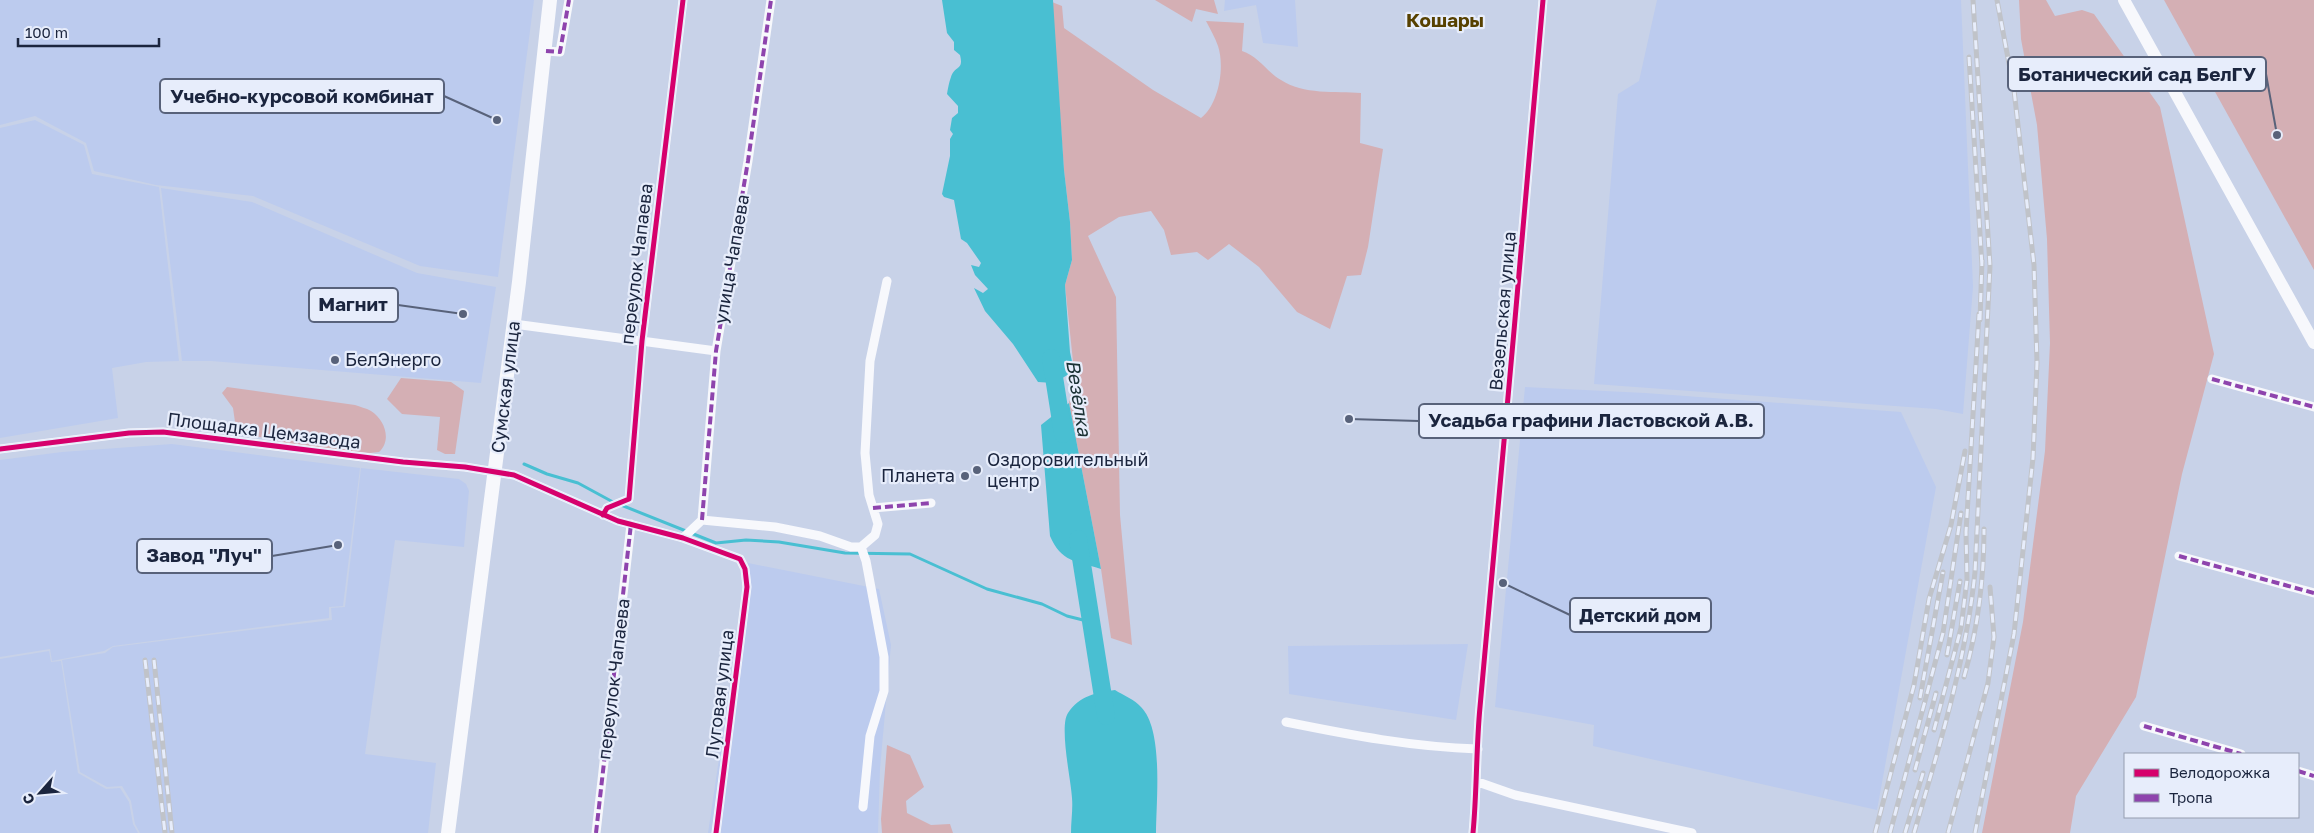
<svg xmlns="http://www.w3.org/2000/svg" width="2314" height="833" viewBox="0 0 2314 833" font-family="'Golos Text',sans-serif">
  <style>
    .built { fill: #bccbee }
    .green { fill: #d4afb4 }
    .water { fill: #49bfd2 }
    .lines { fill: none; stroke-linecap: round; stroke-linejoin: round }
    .stream { stroke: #49bfd2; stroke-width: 3 }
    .river { stroke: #49bfd2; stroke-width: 18 }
    .minor { stroke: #f7f8fc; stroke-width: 9 }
    .secondary { stroke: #f7f8fc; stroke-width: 12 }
    .primary { stroke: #f7f8fc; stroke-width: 14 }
    .rail-casing { stroke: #c0c3c9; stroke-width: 5 }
    .rail { stroke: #e7edfb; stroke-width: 3; stroke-dasharray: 9; stroke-linecap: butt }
    .quiet { stroke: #8e44ad; stroke-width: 4; stroke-dasharray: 8 4; stroke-linecap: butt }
    .cycleway-casing { stroke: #e7edfb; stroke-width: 8 }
    .cycleway { stroke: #d6006c; stroke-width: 5 }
    .poi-dot { fill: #58627a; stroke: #e7edfb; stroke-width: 2 }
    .labels { text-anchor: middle; stroke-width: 4.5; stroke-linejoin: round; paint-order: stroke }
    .street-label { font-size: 18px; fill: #1b253e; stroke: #e7edfb }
    .poi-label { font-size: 18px; fill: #1b253e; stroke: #e7edfb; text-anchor: start }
    .neighbourhood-label { font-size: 19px; font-weight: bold; fill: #574100; stroke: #e7edfb }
    .water-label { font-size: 19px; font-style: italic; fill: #1a3134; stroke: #e7edfb }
    .leader { fill: none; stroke: #58627a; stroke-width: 2 }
    .callout-dot { fill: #58627a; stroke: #e7edfb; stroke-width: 2 }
    .callout { fill: #e7edfb; stroke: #58627a; stroke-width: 2 }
    .callout-label { font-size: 19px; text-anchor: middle; font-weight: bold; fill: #1b253e }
  </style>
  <rect width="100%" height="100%" fill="#c8d2e8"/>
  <path class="built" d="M 0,0 L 534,0 L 498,277 L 420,266 L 253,196 L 156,185 L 94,171 L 86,143 L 35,116 L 0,125 Z
    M 1225,0 L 1295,0 L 1298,47 L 1263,43 L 1256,5 L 1224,11 Z
    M 1657,0 L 1961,0 L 1973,287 L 1963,414 L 1936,409 L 1594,384 L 1618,94 L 1639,81 Z
    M 35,120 L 84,145 L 92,174 L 159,187 L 179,361 L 146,362 L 112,368 L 118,418 L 0,438 L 0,128 Z
    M 161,188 L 252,202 L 417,273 L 496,287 L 481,383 L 211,361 L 182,361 Z
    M 1525,387 L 1645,393 L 1901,412 L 1936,487 L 1877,810 L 1593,746 L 1594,725 L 1495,707 Z
    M 172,444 L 360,468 L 343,606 L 329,607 L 329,618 L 113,646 L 104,651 L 52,661 L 50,649 L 0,657 L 0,460 L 62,452 Z
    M 361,468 L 459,479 L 466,484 L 469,491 L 464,547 L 395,540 L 365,754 L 436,763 L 428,833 L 140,833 L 135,824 L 131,801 L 122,786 L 107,787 L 80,772 L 62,660 L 105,653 L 113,647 L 332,620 L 331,608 L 345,607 Z
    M 748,563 L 879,589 L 891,645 L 880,769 L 878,833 L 708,833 Z
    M 1468,644 L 1456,720 L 1289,694 L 1288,646 Z
    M 49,651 L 51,662 L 61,661 L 78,773 L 106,789 L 120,788 L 129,802 L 133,824 L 138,833 L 0,833 L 0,659 Z"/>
  <path class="green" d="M 1155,0 L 1214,0 L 1218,14 L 1196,9 L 1192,22 Z
    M 2019,0 L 2046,0 L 2055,16 L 2082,10 L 2094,14 L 2160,107 L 2214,354 L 2182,474 L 2136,697 L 2076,796 L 2070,833 L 1982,833 L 2023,622 L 2045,451 L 2050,343 L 2047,239 L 2037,125 L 2021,39 Z
    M 2164,0 L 2314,0 L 2314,270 Z
    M 1052,2 L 1062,6 L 1064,28 L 1153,90 L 1201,118 C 1219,104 1225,67 1218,46 C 1215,37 1210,29 1206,21 L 1244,23 L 1242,51 C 1258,56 1266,71 1281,80 C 1303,95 1336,91 1361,93 L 1360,143 L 1383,149 L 1368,247 L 1361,275 L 1347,276 L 1330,329 L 1297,312 L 1259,267 L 1229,244 L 1208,260 L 1197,252 L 1171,255 L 1164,230 L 1151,211 L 1119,217 L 1088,236 L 1116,297 L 1120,515 L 1132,645 L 1111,638 L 1101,569 L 1069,403 L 1074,371 L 1065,285 L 1072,260 L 1070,222 L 1064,170 Z
    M 401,378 L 451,382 L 464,391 L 455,454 L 445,454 L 437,450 L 440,417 L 402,414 L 387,399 Z
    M 227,387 L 355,405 C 360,407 366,408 371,411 C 385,420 392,440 379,452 L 370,453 L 291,444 L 246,434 L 235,422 L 233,408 L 222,393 Z
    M 887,745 L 910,755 L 924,787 L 906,801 L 907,813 L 931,825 L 950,824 L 953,833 L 882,833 L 881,819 Z"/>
  <path class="water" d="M 942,0 L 1053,0 L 1064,170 L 1070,222 L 1072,260 L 1065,285 L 1070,352 L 1074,371 L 1054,383 L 1038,382 L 1013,344 L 985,311 L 974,288 L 983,293 L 988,289 L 975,275 L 971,265 L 979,267 L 981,263 L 967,243 L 961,239 L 954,200 L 944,197 L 942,194 L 950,156 L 950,139 L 953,134 L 950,130 L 952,118 L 958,113 L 958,106 L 947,94 C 948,88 949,82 951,77 C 955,65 964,71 960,55 L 954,50 L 954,42 L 947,33 Z
    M 1069,403 L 1101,569 C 1076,561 1061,562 1050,536 L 1041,425 Z
    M 1115,690 C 1123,695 1135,700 1141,707 C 1164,730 1156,802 1156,833 L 1071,833 C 1071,821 1073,809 1072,798 C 1071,780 1059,726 1068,713 C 1079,696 1097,692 1115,690 Z"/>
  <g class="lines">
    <path class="stream" d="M 524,464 L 547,474 L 578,483 L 613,502
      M 621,505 L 716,543 L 746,540 L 779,542 L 845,553 L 910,554 L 987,589 L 1042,604 L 1067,616 L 1091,622"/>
    <path class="river" d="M 1051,358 L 1063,434
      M 1078,539 L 1106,716"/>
    <path class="minor" d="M 546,51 L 560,52 L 569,0
      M 514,324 L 716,351
      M 2212,379 L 2314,407
      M 0,449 L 129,433 L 163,432 L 403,462 L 465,467 L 514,475 L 618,521 L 683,538 L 740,559 L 745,569 L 747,587 L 716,833
      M 873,508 L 931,503
      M 603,515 L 607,508 L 629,499 L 642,341 L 683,0
      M 702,520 L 716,351 L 748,161 L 771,0
      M 702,520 L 775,527 L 820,536 L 851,547 L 861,547 L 875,535 L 878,524 L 869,495 L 865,453 L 870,361 L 887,281
      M 683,538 L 702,520
      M 861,547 L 866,561 L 884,657 L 884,691 L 870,736 L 863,807
      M 2179,556 L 2314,593
      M 1286,722 C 1350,735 1413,747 1478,749
      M 2144,726 L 2241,754
      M 2298,771 L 2314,776
      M 1478,782 L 1515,795 L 1692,833
      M 596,833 L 631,524
      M 1473,833 C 1477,791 1476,749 1480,707 C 1500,471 1524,236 1543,0"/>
    <path class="secondary" d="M 2124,0 L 2314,343"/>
    <path class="primary" d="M 448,833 L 519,282 L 550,0"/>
    <g class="rail-casing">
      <path id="rail" d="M 1969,57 L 1982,266
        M 1980,320 L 1982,260
        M 1947,655 L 1960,581
        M 145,660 L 165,833
        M 154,660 L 172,833
        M 1964,677 C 1978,628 1984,580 1984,529
        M 1920,698 L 1943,572
        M 1934,730 L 1961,628 L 1967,580 L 1966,532 L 1979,314
        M 1915,770 L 1936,693
        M 1875,833 L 1914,685 L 1929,599 L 1951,525 L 1965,451
        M 1890,833 L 1943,633 L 1961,513
        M 1905,833 L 1923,773
        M 1914,833 C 1939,747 1966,661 1975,572 L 1990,266 L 1973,0
        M 1948,833 L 1988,683 L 1994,637 L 1990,587
        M 1975,833 L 2014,634 L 2033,458 L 2037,363 L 2034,265 L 2014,90 L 1997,0"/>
    </g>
    <use href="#rail" class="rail"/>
    <path class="quiet" d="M 546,51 L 560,52 L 569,0
      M 2212,379 L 2314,407
      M 873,508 L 931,503
      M 702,520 L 716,351 L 748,161 L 771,0
      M 2179,556 L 2314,593
      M 2144,726 L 2241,754
      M 2298,771 L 2314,776
      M 596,833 L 631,524"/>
    <g class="cycleway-casing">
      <path id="cycleway" d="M 0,449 L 129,433 L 163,432 L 403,462 L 465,467 L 514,475 L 618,521 L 683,538 L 740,559 L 745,569 L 747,587 L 716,833
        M 603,515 L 607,508 L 629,499 L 642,341 L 683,0
        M 1473,833 C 1477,791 1476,749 1480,707 C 1500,471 1524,236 1543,0"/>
    </g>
    <use href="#cycleway" class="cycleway"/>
  </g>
  <g class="poi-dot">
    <circle cx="335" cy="360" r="5"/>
    <circle cx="977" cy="470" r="5"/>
    <circle cx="965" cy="476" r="5"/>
  </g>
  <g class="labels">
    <g class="street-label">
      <text transform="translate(732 259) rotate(-80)" y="6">улица Чапаева</text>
      <text transform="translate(637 264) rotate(-83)" y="6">переулок Чапаева</text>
      <text transform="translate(1503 311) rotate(-85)" y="6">Везельская улица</text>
      <text transform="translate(506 387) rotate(-83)" y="6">Сумская улица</text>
      <text transform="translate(264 431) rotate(7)" y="6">Площадка Цемзавода</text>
      <text transform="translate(614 679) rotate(-83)" y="6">переулок Чапаева</text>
      <text transform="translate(720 694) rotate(-83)" y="6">Луговая улица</text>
    </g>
    <g class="poi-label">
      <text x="345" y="366">БелЭнерго</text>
      <text x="987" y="466">Оздоровительный<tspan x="987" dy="21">центр</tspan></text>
      <text x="955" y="482" text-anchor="end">Планета</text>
    </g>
    <g class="neighbourhood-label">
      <text x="1445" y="27">Кошары</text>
    </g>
    <g class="water-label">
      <text transform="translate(1079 398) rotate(81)" y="7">Везёлка</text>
    </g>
  </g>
  <path class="leader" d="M2277 135L2266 74M497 120L444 96M463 314L398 305M1349 419L1419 421M338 545L272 556M1503 583L1570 615"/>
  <g class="callout-dot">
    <circle cx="2277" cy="135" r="5"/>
    <circle cx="497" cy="120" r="5"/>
    <circle cx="463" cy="314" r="5"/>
    <circle cx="1349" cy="419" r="5"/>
    <circle cx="338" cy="545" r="5"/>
    <circle cx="1503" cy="583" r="5"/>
  </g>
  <g class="callout">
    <rect x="2008" y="57" width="258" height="34" rx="5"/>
    <rect x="160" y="79" width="284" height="34" rx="5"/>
    <rect x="309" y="288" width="89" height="34" rx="5"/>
    <rect x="1419" y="404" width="345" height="34" rx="5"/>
    <rect x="137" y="539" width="135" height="34" rx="5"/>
    <rect x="1570" y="598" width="141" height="34" rx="5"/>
  </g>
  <g class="callout-label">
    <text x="2137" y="81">Ботанический сад БелГУ</text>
    <text x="302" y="103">Учебно-курсовой комбинат</text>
    <text x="353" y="311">Магнит</text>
    <text x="1591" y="427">Усадьба графини Ластовской А.В.</text>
    <text x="204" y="562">Завод "Луч"</text>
    <text x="1640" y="622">Детский дом</text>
  </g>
  <rect x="2124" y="753" width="175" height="65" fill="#e7edfb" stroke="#959daf"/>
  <rect x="2134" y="769" width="25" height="8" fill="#d6006c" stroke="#959daf"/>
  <text x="2169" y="778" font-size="15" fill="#1b253e">Велодорожка</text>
  <rect x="2134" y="794" width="25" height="8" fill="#8e44ad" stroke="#959daf"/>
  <text x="2169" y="803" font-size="15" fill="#1b253e">Тропа</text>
  <g transform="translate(40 793) rotate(243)" stroke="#e7edfb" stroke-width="4" paint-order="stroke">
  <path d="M0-4L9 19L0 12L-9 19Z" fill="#1b253e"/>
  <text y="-8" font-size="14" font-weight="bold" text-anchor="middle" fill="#1b253e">С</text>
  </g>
  <path d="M18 38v8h141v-8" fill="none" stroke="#1b253e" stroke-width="2.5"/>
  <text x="25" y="38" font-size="15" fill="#1b253e" stroke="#e7edfb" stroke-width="4" paint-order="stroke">100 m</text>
</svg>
